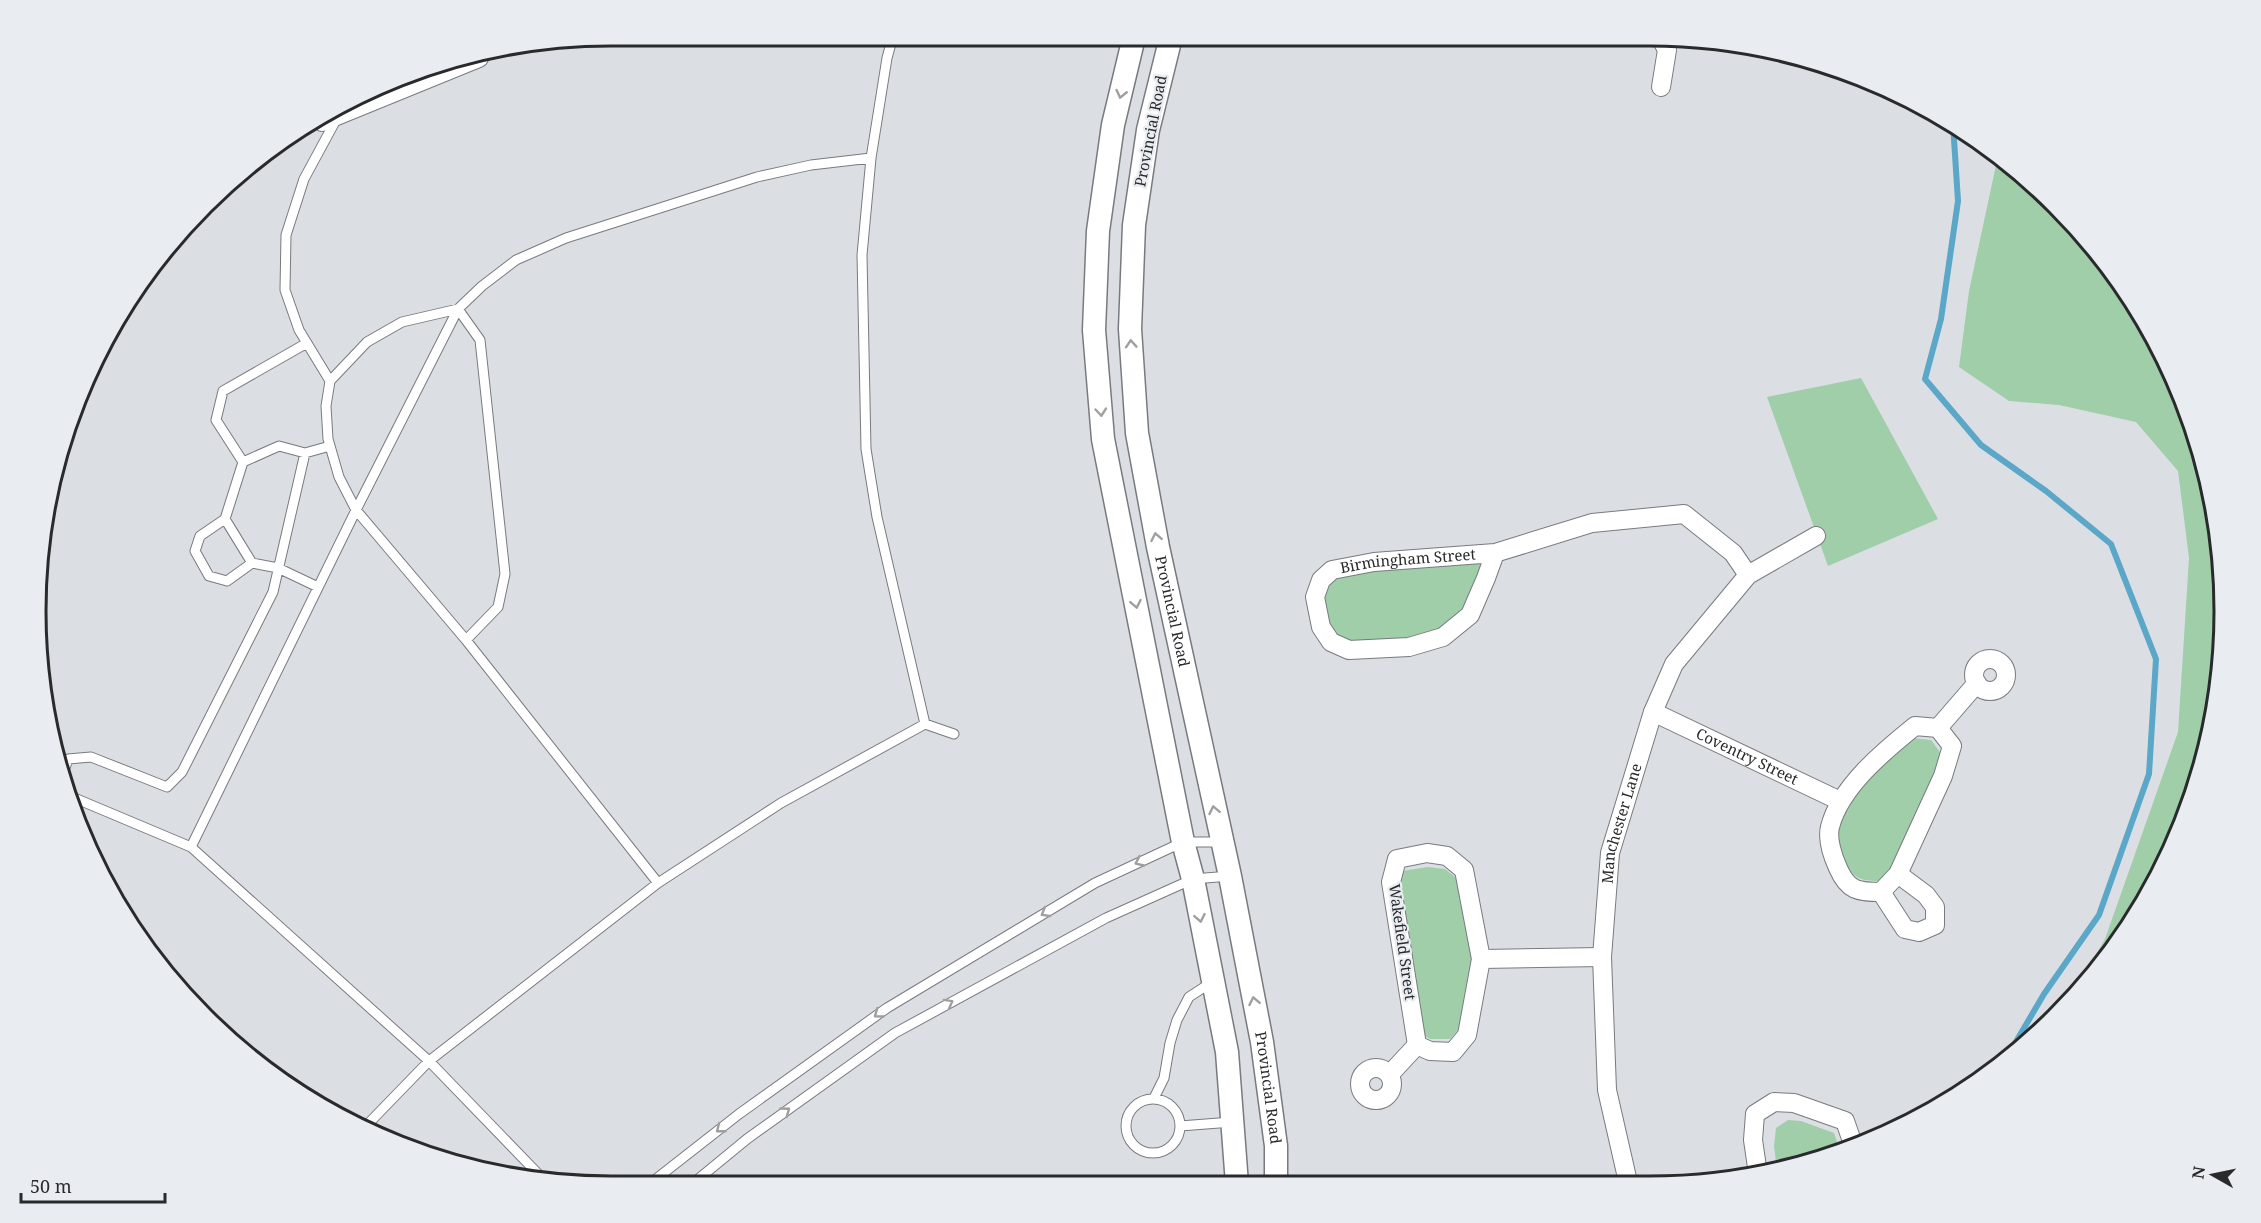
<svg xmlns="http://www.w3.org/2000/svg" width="2261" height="1223" viewBox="0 0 2261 1223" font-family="'Noto Serif',serif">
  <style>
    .green { fill: #9fcea9 }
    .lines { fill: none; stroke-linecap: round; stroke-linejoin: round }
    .stream { stroke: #5ba7c8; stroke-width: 6 }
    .service-casing { stroke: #777b7f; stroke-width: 11 }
    .minor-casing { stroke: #777b7f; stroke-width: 20 }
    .tertiary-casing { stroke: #777b7f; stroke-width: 25 }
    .service { stroke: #fff; stroke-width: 9 }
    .minor { stroke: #fff; stroke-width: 18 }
    .tertiary { stroke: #fff; stroke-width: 22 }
    .oneway { stroke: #9f9fa0 }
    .labels { text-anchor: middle; stroke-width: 4.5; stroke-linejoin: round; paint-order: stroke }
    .street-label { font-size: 15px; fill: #292a2c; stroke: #e9ecf1 }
    .rim { fill: none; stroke: #292a2c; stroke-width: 3 }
  </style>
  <rect width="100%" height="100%" fill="#dbdfe4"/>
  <path class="green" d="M 1998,156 L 2029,179 L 2106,261 L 2165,357 L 2205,462 L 2224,574 L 2220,686 L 2195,796 L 2148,899 L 2082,991 L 2069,1002 L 2105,939 L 2178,732 L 2189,558 L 2178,471 L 2136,422 L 2059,405 L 2009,401 L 1959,367 L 1969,291 Z
    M 1861,378 L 1938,519 L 1828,566 L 1767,397 Z
    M 1495,553 L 1486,578 L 1443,637 L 1331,642 L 1321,580 L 1332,570 Z
    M 1911,738 L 1931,740 L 1943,756 L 1897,865 L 1882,881 C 1863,881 1853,880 1845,861 C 1840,852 1835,836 1838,825 C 1845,791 1885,759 1911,738 Z
    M 1428,867 L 1445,869 L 1460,881 L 1475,958 L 1463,1024 L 1450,1039 L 1430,1039 L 1420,1033 L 1397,892 L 1402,871 Z
    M 1788,1120 L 1801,1121 L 1834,1133 L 1841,1153 L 1777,1170 L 1774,1146 L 1776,1128 Z"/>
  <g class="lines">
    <path class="stream" d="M 1953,124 L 1958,201 L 1941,319 L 1925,379 L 1981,445 L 2046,491 L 2111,544 L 2156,659 L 2149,774 L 2099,915 L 2044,994 L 2007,1057"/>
    <g class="service-casing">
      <path id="service" d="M 330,381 L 299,330 L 285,290 L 286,235 L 304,179 L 337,118
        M 243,462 L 216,420 L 223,391 L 307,343
        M 225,519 L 200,536 L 195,551 L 209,576 L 227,581 L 252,563
        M 318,587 L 278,568 L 252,563 L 225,519 L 243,462 L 279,446 L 305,453 L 330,446
        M 466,640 L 498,607 L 505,574 L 480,340 L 458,309 L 402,322 L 367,342 L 330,381 L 326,406 L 328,439 L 339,477 L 356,510 L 466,640 L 658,883
        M 925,724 L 954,734
        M 65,768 L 68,759 L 91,757 L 167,787 L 182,772 L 273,592 L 305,453
        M 72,797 L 191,847 L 429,1061 L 545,1181
        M 191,847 L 356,510 L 458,309 L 482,286 L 516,260 L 566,238 L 757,177 L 811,165 L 871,158
        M 1154,1098 L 1164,1078 L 1170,1043 L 1177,1020 L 1189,997 L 1212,982
        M1126 1126a27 27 0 1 1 54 0a27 27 0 1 1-54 0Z
        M 1180,1126 L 1232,1122
        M 365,1127 L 429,1061 L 658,883 L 781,803 L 925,724 L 877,517 L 866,449 L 862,255 L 871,158 L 887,58 L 893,36
        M 691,1185 L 747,1139 L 895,1033 L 1106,918 L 1193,879 L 1230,876
        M 647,1186 L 739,1114 L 887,1008 L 1095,883 L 1183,842 L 1221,842"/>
    </g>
    <g class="minor-casing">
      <g id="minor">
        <path d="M 1660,37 L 1667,50 L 1661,87"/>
        <path d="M 322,122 L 479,58"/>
        <path id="s1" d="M 1495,553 L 1486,578 L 1470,615 L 1443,637 L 1409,647 L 1349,650 L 1331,642 L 1321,627 L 1315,597 L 1321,580 L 1332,570 L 1374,562 L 1495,553 L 1592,523 L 1684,514 L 1733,553 L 1748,575"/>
        <circle cx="1990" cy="675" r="16"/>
        <path id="s2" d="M 1653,712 L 1840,801"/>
        <path d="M 1915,726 L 1938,728 L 1952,746 L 1943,776 L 1898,874 L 1881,892 C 1858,892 1848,891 1838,868 C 1833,857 1827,839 1830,827 C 1840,787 1884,751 1915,726 Z"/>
        <path d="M 1938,728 L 1977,683"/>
        <path d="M 1427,853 L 1447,856 L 1464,870 L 1481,959 L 1467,1035 L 1453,1052 L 1430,1051 L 1417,1045 L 1391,882 L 1397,859 Z"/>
        <path d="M 1881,892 L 1905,929 L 1919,932 L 1935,925 L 1935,907 L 1926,895 L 1898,874"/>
        <path d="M 1481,959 L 1602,957"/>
        <circle cx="1376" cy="1084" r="16"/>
        <path d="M 1390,1074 L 1417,1045"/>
        <path d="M 1758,1174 L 1753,1140 L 1755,1114 L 1774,1102 L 1794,1103 L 1845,1121 L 1854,1147"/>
        <path id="s3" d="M 1628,1182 L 1607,1090 L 1602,957 L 1610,853 L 1653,712 L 1674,664 L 1748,575 L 1816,536"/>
      </g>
    </g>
    <g class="tertiary-casing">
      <g id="tertiary">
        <path d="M 1134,37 L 1113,125 L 1098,231 L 1094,330 L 1103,439 L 1183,842 L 1193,879 L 1227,1052 L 1237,1184"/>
        <path id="s4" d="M 1171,37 L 1148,130 L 1134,225 L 1130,329 L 1137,433 L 1158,547 L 1230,876 L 1262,1042 L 1276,1146 L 1276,1184"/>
      </g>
    </g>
    <use href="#service" class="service"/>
    <use href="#minor" class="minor"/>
    <use href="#tertiary" class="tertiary"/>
  </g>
  <defs><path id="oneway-chevron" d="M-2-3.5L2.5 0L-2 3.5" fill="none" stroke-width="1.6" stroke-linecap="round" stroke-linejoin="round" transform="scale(1.5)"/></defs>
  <g class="oneway">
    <use href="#oneway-chevron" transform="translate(1121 94) rotate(103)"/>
    <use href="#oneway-chevron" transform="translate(1131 344) rotate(-94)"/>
    <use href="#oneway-chevron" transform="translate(1101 412) rotate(85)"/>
    <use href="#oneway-chevron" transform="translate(1156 537) rotate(-101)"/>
    <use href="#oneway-chevron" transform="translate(1136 604) rotate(79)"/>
    <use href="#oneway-chevron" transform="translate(1214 810) rotate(-102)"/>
    <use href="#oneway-chevron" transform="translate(1139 862) rotate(155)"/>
    <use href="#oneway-chevron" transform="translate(1045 913) rotate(149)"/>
    <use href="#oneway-chevron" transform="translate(1200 918) rotate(79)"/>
    <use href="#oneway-chevron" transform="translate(1254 1001) rotate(-101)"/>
    <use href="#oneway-chevron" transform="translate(949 1003) rotate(-29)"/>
    <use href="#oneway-chevron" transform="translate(878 1014) rotate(144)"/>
    <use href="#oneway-chevron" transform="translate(786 1111) rotate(-36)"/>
    <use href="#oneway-chevron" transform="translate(720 1129) rotate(142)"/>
  </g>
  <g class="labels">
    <g class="street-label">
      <text transform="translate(1151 131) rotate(-79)" y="5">Provincial Road</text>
      <text dy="5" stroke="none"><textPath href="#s1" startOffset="375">Birmingham Street</textPath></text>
      <text dy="5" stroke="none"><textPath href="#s4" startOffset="582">Provincial Road</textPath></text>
      <text dy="5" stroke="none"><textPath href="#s2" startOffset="104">Coventry Street</textPath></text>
      <text dy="5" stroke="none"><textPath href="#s3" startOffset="363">Manchester Lane</textPath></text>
      <text transform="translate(1402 942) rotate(82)" y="5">Wakefield Street</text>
      <text dy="5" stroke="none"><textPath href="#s4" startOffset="1068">Provincial Road</textPath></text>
    </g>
  </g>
  <path d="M0 0H2261V1223H0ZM611 46H1649A565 565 0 0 1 2214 611V611A565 565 0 0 1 1649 1176H611A565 565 0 0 1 46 611V611A565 565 0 0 1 611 46Z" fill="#e9ecf1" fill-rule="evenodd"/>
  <path class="rim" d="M611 46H1649A565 565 0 0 1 2214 611V611A565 565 0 0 1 1649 1176H611A565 565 0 0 1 46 611V611A565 565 0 0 1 611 46Z"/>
  <g transform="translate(2213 1175) rotate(279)" stroke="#e9ecf1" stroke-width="4.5" paint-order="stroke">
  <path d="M0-4.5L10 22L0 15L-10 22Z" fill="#292a2c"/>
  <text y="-9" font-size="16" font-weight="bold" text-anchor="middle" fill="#292a2c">N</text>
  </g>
  <path d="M21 1193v9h144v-9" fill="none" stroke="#292a2c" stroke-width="3"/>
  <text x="30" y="1193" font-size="18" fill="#292a2c" stroke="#e9ecf1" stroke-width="4.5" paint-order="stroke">50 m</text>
</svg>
